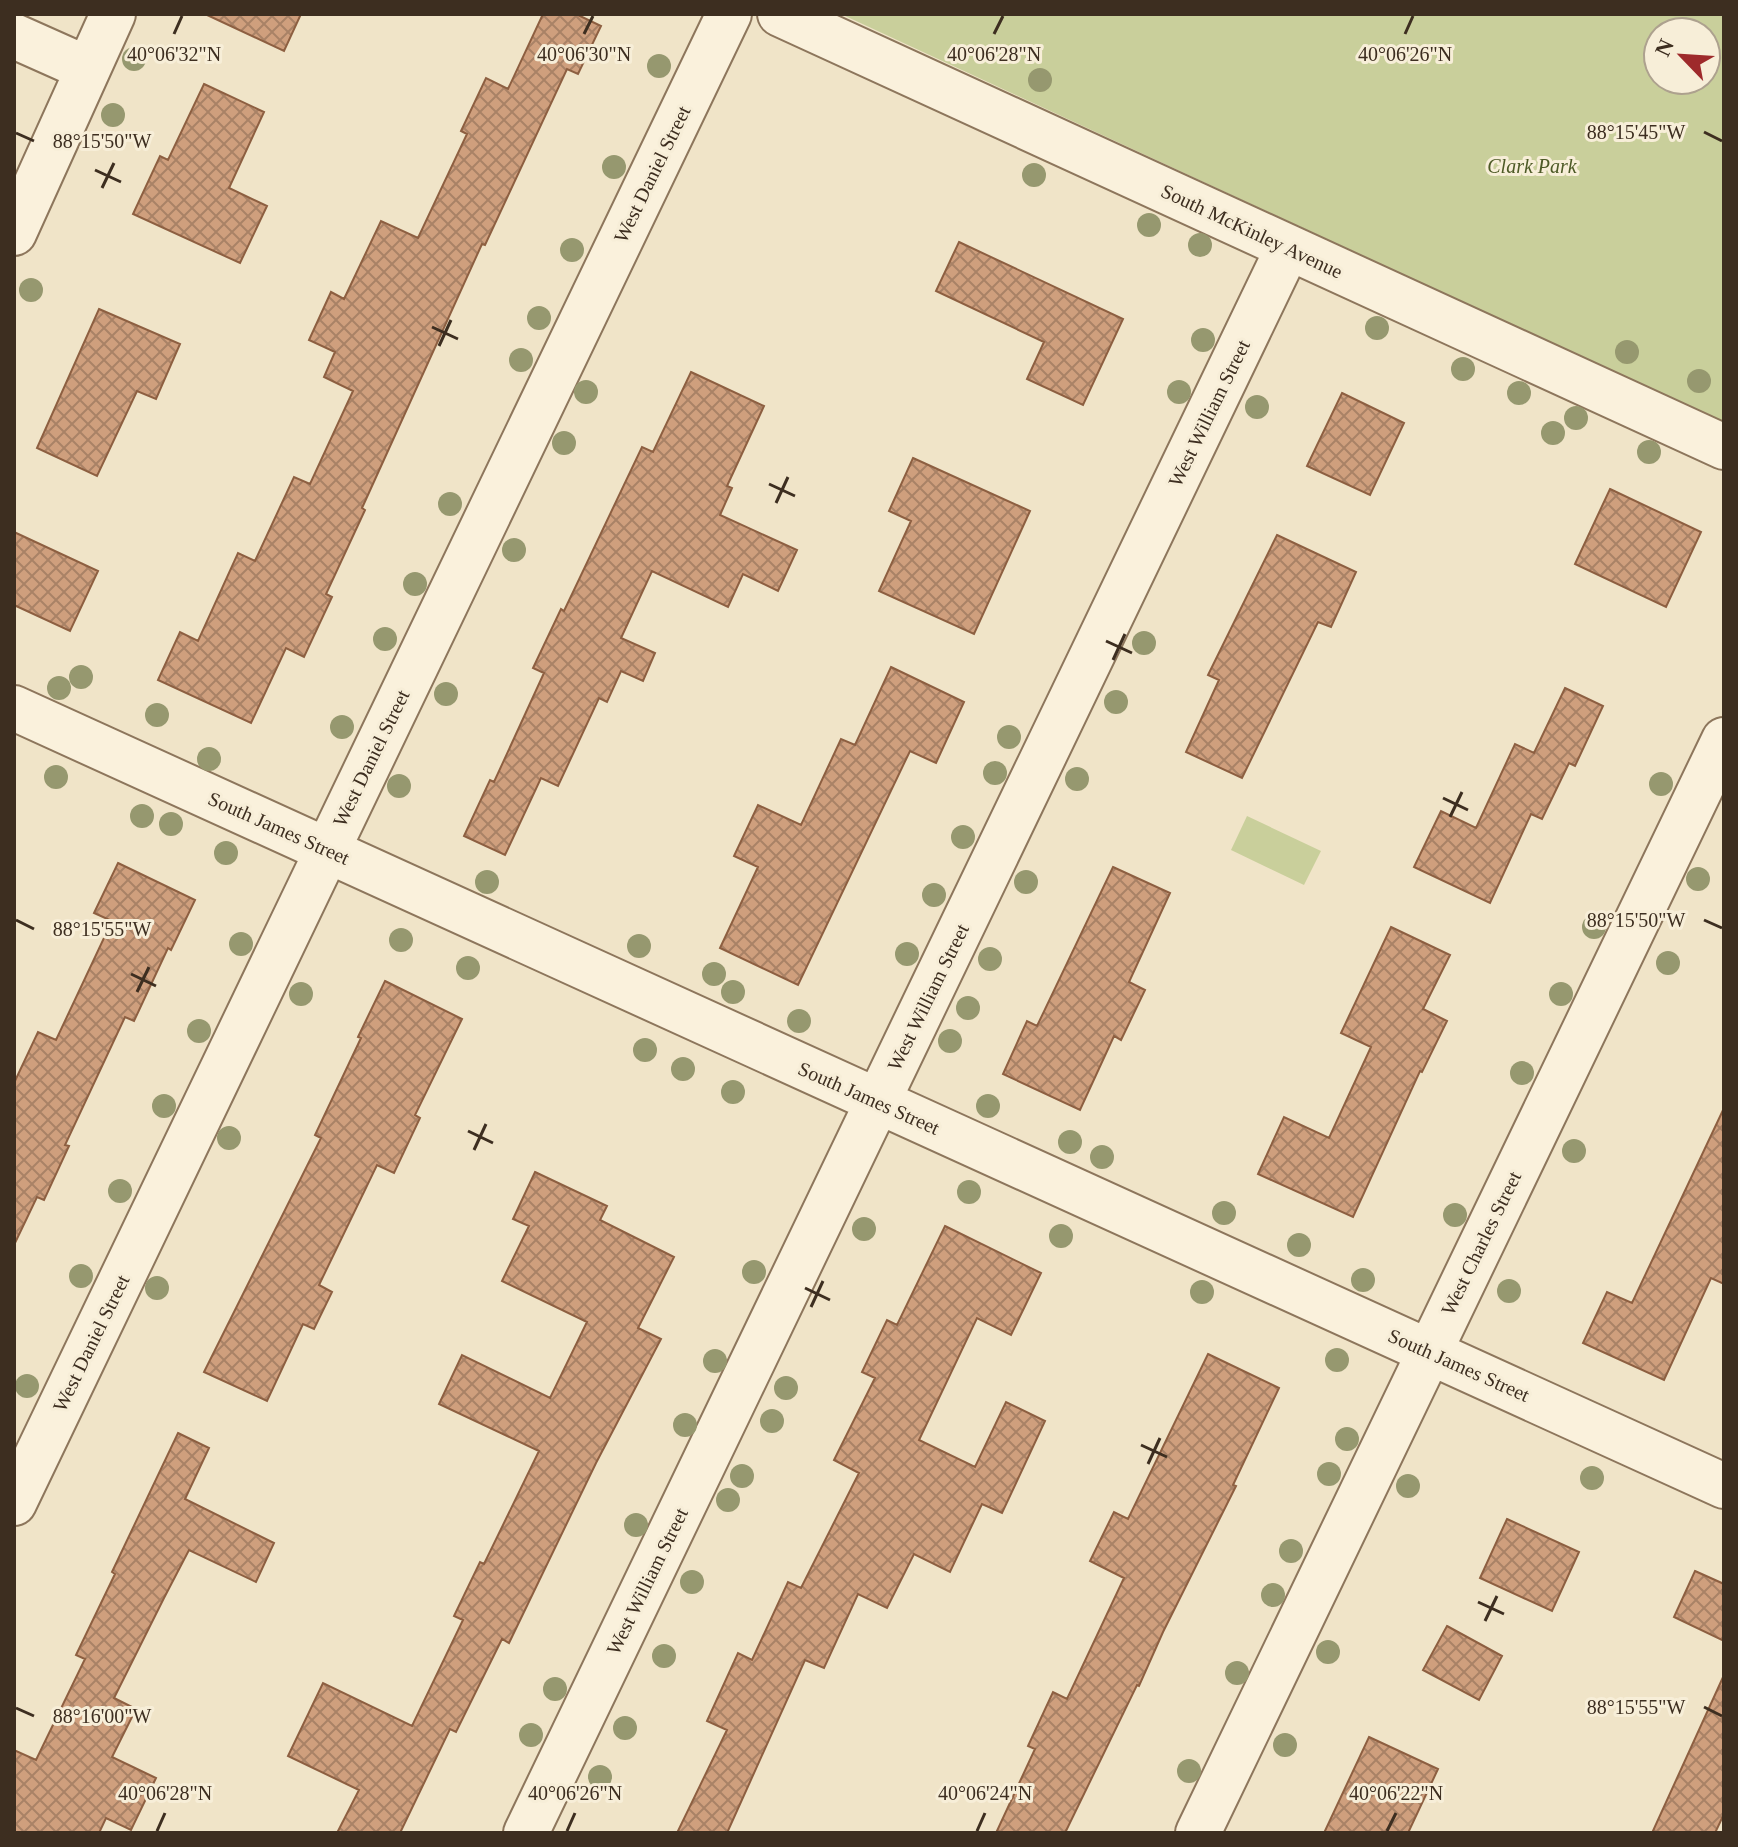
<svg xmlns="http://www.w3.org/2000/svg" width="1738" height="1847" viewBox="0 0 1738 1847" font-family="'Times New Roman',serif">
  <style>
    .green { fill: #c9cf9b; fill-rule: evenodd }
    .building { fill: url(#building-cross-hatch); stroke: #8d5f41; stroke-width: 2 }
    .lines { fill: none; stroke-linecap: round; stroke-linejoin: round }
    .minor-casing { stroke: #8d765c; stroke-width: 48 }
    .minor { stroke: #faf1dc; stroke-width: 44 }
    .tree { fill: #96986f }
    .ticks { fill: none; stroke: #3d2e20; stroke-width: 3 }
    .labels { text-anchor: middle; stroke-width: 6; stroke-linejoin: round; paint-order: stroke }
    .park-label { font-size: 20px; font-style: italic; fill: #4d5a26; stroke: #f7eed8 }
    .street-label { font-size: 20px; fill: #3d2e20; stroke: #f7eed8 }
    .ticks-label { font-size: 20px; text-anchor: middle; fill: #3d2e20; stroke: #f7eed8; stroke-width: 6; stroke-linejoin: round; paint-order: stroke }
  </style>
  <defs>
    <pattern id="building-cross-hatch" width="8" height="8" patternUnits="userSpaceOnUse" patternTransform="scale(2)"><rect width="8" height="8" fill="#cf9f7d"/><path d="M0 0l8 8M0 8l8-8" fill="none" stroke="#a98266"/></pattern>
  </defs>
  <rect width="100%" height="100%" fill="#f0e4c8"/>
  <path class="green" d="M 841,14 L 1724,14 L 1724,423 ZM 1658,32 L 1706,32 L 1706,80 L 1658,80 Z
    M 1247,816 L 1321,851 L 1304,885 L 1231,850 Z"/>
  <path class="building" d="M 205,14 L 301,14 L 284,51 Z
    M 543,14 L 576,14 L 601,26 L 578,74 L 567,69 L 485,245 L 482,244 L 362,508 L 365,510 L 326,594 L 332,597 L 304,657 L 286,648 L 251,723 L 158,680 L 180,632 L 198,641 L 238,553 L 255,561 L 294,477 L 310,484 L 353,391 L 324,377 L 335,352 L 309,340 L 331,292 L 344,299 L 381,221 L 418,238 L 467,134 L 461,131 L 486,78 L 508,89 Z
    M 204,84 L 264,112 L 229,188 L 267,206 L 240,263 L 133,214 L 160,156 L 168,160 Z
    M 959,242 L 1123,319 L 1083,405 L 1027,379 L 1044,342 L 936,291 Z
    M 99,309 L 180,344 L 156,399 L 137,391 L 97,476 L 37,448 Z
    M 691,372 L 764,406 L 727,486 L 732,488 L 720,515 L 797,550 L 778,591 L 743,574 L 728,607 L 652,571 L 621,638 L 655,653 L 643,681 L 621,671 L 607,702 L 599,698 L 558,786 L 541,778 L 505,855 L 464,836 L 490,780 L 494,782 L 544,673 L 533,668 L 561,609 L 564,611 L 642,447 L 653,452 Z
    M 1342,393 L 1404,423 L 1370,495 L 1307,466 Z
    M 913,458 L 1030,511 L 974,634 L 879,591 L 911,521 L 889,511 Z
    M 1610,489 L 1701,532 L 1666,607 L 1575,564 Z
    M 14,532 L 98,571 L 70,631 L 14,605 Z
    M 1277,535 L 1356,572 L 1331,627 L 1318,622 L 1242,778 L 1186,752 L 1219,680 L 1208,675 Z
    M 891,667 L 964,702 L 936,763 L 910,751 L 798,985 L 720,948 L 758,867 L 734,856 L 758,805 L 801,825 L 841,739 L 855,745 Z
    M 1565,688 L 1603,706 L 1575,766 L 1569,763 L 1542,819 L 1531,814 L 1490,903 L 1414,867 L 1441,811 L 1476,828 L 1515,744 L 1534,753 Z
    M 118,863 L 195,900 L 171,950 L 168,948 L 134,1021 L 125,1017 L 65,1145 L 69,1146 L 44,1200 L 37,1197 L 14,1245 L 14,1083 L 38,1032 L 56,1040 L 112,921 L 94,913 Z
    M 1113,867 L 1170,893 L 1129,982 L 1145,990 L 1121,1040 L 1114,1036 L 1080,1110 L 1003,1074 L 1027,1021 L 1037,1026 Z
    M 1391,927 L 1450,955 L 1423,1009 L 1447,1021 L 1422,1072 L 1420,1071 L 1353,1217 L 1258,1174 L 1284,1117 L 1329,1138 L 1371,1047 L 1341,1033 Z
    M 385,981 L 462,1019 L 415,1115 L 420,1118 L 394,1173 L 377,1165 L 319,1285 L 332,1292 L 314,1329 L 303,1324 L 267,1401 L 204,1372 L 321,1138 L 315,1135 L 361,1038 L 358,1037 Z
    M 1724,1108 L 1724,1284 L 1711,1278 L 1664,1380 L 1583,1343 L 1607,1292 L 1632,1303 Z
    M 535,1172 L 607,1206 L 600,1220 L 674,1257 L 638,1328 L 661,1339 L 596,1463 L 509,1643 L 502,1639 L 456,1732 L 450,1729 L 400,1833 L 337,1833 L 359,1790 L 288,1756 L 323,1683 L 412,1726 L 463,1620 L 454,1616 L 480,1562 L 484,1564 L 539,1451 L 439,1404 L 462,1355 L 550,1398 L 587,1322 L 502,1281 L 529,1226 L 513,1219 Z
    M 945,1226 L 1041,1273 L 1011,1335 L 977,1318 L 919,1440 L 975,1467 L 1006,1402 L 1045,1421 L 1002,1513 L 982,1504 L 950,1572 L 914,1554 L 887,1608 L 858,1594 L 824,1668 L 805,1660 L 727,1833 L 677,1833 L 727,1730 L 707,1721 L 738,1653 L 752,1660 L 788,1582 L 801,1588 L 859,1473 L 834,1460 L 875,1378 L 862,1372 L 887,1320 L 897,1325 Z
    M 1208,1354 L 1279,1388 L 1233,1485 L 1236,1486 L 1163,1632 L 1139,1686 L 1137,1685 L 1065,1833 L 996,1833 L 1035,1749 L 1028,1746 L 1053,1692 L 1067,1699 L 1124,1578 L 1090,1561 L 1114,1512 L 1128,1519 Z
    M 178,1433 L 209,1448 L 185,1499 L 274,1543 L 256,1582 L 189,1550 L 164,1598 L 114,1698 L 136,1709 L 112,1757 L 156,1778 L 131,1830 L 106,1818 L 99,1833 L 14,1833 L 14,1750 L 36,1760 L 85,1659 L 76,1655 L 115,1574 L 112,1572 Z
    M 1507,1519 L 1579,1552 L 1552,1611 L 1480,1578 Z
    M 1695,1571 L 1724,1584 L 1724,1641 L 1674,1617 Z
    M 1447,1626 L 1502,1656 L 1479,1700 L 1423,1670 Z
    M 1724,1675 L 1724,1814 L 1715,1833 L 1652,1833 Z
    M 1369,1737 L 1438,1769 L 1408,1833 L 1324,1833 Z"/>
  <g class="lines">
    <g class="minor-casing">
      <path id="minor" d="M 780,14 L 1724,447
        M 14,36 L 88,69
        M 14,233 L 113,14
        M 14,708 L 1724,1486
        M 14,1503 L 729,14
        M 526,1833 L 1288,248
        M 1198,1833 L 1724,740"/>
    </g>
    <use href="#minor" class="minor"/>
  </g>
  <g class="tree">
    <circle cx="134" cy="59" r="12"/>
    <circle cx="659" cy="66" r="12"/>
    <circle cx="1040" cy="80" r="12"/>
    <circle cx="113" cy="115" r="12"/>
    <circle cx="614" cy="167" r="12"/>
    <circle cx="1034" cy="175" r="12"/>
    <circle cx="1149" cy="225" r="12"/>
    <circle cx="1200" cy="245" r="12"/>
    <circle cx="572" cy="250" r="12"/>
    <circle cx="31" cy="290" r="12"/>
    <circle cx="539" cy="318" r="12"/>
    <circle cx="1377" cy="328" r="12"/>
    <circle cx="1203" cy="340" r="12"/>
    <circle cx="1627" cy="352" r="12"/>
    <circle cx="521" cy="360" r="12"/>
    <circle cx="1463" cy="369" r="12"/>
    <circle cx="1699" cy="381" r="12"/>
    <circle cx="586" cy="392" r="12"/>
    <circle cx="1179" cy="392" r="12"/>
    <circle cx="1519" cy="393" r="12"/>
    <circle cx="1257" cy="407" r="12"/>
    <circle cx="1576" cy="418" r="12"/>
    <circle cx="1553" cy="433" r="12"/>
    <circle cx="564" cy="443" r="12"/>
    <circle cx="1649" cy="452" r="12"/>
    <circle cx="450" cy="504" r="12"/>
    <circle cx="514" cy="550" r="12"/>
    <circle cx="415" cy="584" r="12"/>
    <circle cx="385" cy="639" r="12"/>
    <circle cx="1144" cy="643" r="12"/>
    <circle cx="81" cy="677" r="12"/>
    <circle cx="59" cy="688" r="12"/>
    <circle cx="446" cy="694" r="12"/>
    <circle cx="1116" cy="702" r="12"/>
    <circle cx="157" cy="715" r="12"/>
    <circle cx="342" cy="727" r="12"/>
    <circle cx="1009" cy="737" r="12"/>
    <circle cx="209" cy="759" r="12"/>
    <circle cx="995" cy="773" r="12"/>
    <circle cx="56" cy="777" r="12"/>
    <circle cx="1077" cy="779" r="12"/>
    <circle cx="1661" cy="784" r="12"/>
    <circle cx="399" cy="786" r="12"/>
    <circle cx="142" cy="816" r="12"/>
    <circle cx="171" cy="824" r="12"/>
    <circle cx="963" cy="837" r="12"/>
    <circle cx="226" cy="853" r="12"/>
    <circle cx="1698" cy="879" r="12"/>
    <circle cx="487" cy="882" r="12"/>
    <circle cx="1026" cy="882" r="12"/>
    <circle cx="934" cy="895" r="12"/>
    <circle cx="1594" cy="927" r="12"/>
    <circle cx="401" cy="940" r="12"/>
    <circle cx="241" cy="944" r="12"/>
    <circle cx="639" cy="946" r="12"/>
    <circle cx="907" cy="954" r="12"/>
    <circle cx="990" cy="959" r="12"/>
    <circle cx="1668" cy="963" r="12"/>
    <circle cx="468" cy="968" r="12"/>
    <circle cx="714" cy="974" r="12"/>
    <circle cx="733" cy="992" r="12"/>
    <circle cx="301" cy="994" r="12"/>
    <circle cx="1561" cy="994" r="12"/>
    <circle cx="968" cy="1008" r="12"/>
    <circle cx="799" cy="1021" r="12"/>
    <circle cx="199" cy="1031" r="12"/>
    <circle cx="950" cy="1041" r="12"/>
    <circle cx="645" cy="1050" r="12"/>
    <circle cx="683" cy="1069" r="12"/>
    <circle cx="1522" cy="1073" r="12"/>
    <circle cx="733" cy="1092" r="12"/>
    <circle cx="164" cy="1106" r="12"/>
    <circle cx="988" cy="1106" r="12"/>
    <circle cx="229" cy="1138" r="12"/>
    <circle cx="1070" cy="1142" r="12"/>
    <circle cx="1574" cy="1151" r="12"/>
    <circle cx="1102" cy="1157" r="12"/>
    <circle cx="120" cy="1191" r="12"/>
    <circle cx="969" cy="1192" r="12"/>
    <circle cx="1224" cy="1213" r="12"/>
    <circle cx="1455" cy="1215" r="12"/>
    <circle cx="864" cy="1229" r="12"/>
    <circle cx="1061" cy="1236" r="12"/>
    <circle cx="1299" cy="1245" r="12"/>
    <circle cx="754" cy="1272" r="12"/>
    <circle cx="81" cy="1276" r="12"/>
    <circle cx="1363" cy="1280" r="12"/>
    <circle cx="157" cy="1288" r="12"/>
    <circle cx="1509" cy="1291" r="12"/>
    <circle cx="1202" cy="1292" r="12"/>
    <circle cx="1337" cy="1360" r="12"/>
    <circle cx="715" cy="1361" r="12"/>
    <circle cx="27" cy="1386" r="12"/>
    <circle cx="786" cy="1388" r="12"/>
    <circle cx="772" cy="1421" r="12"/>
    <circle cx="685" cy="1425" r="12"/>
    <circle cx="1347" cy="1439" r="12"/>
    <circle cx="1329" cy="1474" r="12"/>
    <circle cx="742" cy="1476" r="12"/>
    <circle cx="1592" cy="1478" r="12"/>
    <circle cx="1408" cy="1486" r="12"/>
    <circle cx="728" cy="1500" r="12"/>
    <circle cx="636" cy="1525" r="12"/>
    <circle cx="1291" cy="1551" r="12"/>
    <circle cx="692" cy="1582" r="12"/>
    <circle cx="1273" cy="1595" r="12"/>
    <circle cx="1328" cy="1652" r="12"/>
    <circle cx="664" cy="1656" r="12"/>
    <circle cx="1237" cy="1673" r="12"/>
    <circle cx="555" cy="1689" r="12"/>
    <circle cx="625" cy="1728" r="12"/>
    <circle cx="531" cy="1735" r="12"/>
    <circle cx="1285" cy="1745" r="12"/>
    <circle cx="1189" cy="1771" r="12"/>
    <circle cx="600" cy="1777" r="12"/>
  </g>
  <path class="ticks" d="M 174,34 L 182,16M 584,34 L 593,16M 994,34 L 1003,16M 1405,34 L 1413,16M 1704,132 L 1722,141M 16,133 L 34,141M 95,170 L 121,182M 102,188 L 114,163M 432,327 L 458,339M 439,346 L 451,320M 769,484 L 795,496M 776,503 L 788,477M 1106,641 L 1132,653M 1113,660 L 1125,634M 1443,798 L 1468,810M 1450,817 L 1462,792M 16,920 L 34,929M 1704,920 L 1722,928M 131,974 L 156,986M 137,992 L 149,967M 468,1131 L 493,1143M 474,1150 L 486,1124M 805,1288 L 830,1300M 811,1307 L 823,1281M 1141,1445 L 1167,1457M 1148,1464 L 1160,1438M 1478,1602 L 1504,1614M 1485,1621 L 1497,1596M 1704,1707 L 1722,1716M 16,1708 L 34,1716M 157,1831 L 165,1813M 567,1831 L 575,1813M 977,1831 L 985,1813M 1387,1831 L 1396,1813"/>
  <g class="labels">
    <g class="park-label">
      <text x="1532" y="173">Clark Park</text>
    </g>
    <g class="street-label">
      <text transform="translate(652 174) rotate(-64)" y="7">West Daniel Street</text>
      <text transform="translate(1252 231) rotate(25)" y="7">South McKinley Avenue</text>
      <text transform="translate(1209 413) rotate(-64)" y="7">West William Street</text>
      <text transform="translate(371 758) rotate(-64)" y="7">West Daniel Street</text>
      <text transform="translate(279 828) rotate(24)" y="7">South James Street</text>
      <text transform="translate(928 997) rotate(-64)" y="7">West William Street</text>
      <text transform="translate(869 1098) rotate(24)" y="7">South James Street</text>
      <text transform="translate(1481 1243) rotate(-64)" y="7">West Charles Street</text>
      <text transform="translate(91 1343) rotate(-64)" y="7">West Daniel Street</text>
      <text transform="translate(1459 1365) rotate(24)" y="7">South James Street</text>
      <text transform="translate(647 1581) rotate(-64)" y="7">West William Street</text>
    </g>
  </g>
  <g class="ticks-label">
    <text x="174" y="61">40°06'32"N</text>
    <text x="584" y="61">40°06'30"N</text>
    <text x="994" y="61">40°06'28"N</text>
    <text x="1405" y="61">40°06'26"N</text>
    <text x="1636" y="139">88°15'45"W</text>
    <text x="102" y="148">88°15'50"W</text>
    <text x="1636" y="927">88°15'50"W</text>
    <text x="102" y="936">88°15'55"W</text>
    <text x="1636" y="1714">88°15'55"W</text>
    <text x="102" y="1723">88°16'00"W</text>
    <text x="165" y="1800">40°06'28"N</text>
    <text x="575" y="1800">40°06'26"N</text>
    <text x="985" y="1800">40°06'24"N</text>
    <text x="1396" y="1800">40°06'22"N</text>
  </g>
  <rect width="1738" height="1847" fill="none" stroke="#3d2e20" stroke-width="32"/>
  <g transform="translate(1682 56) rotate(295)"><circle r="38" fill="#f7eed8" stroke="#ada18e" stroke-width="2"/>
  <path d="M0-6L14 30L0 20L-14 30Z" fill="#9e2a2b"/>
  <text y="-12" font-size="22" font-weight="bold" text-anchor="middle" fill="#3d2e20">N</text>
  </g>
</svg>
